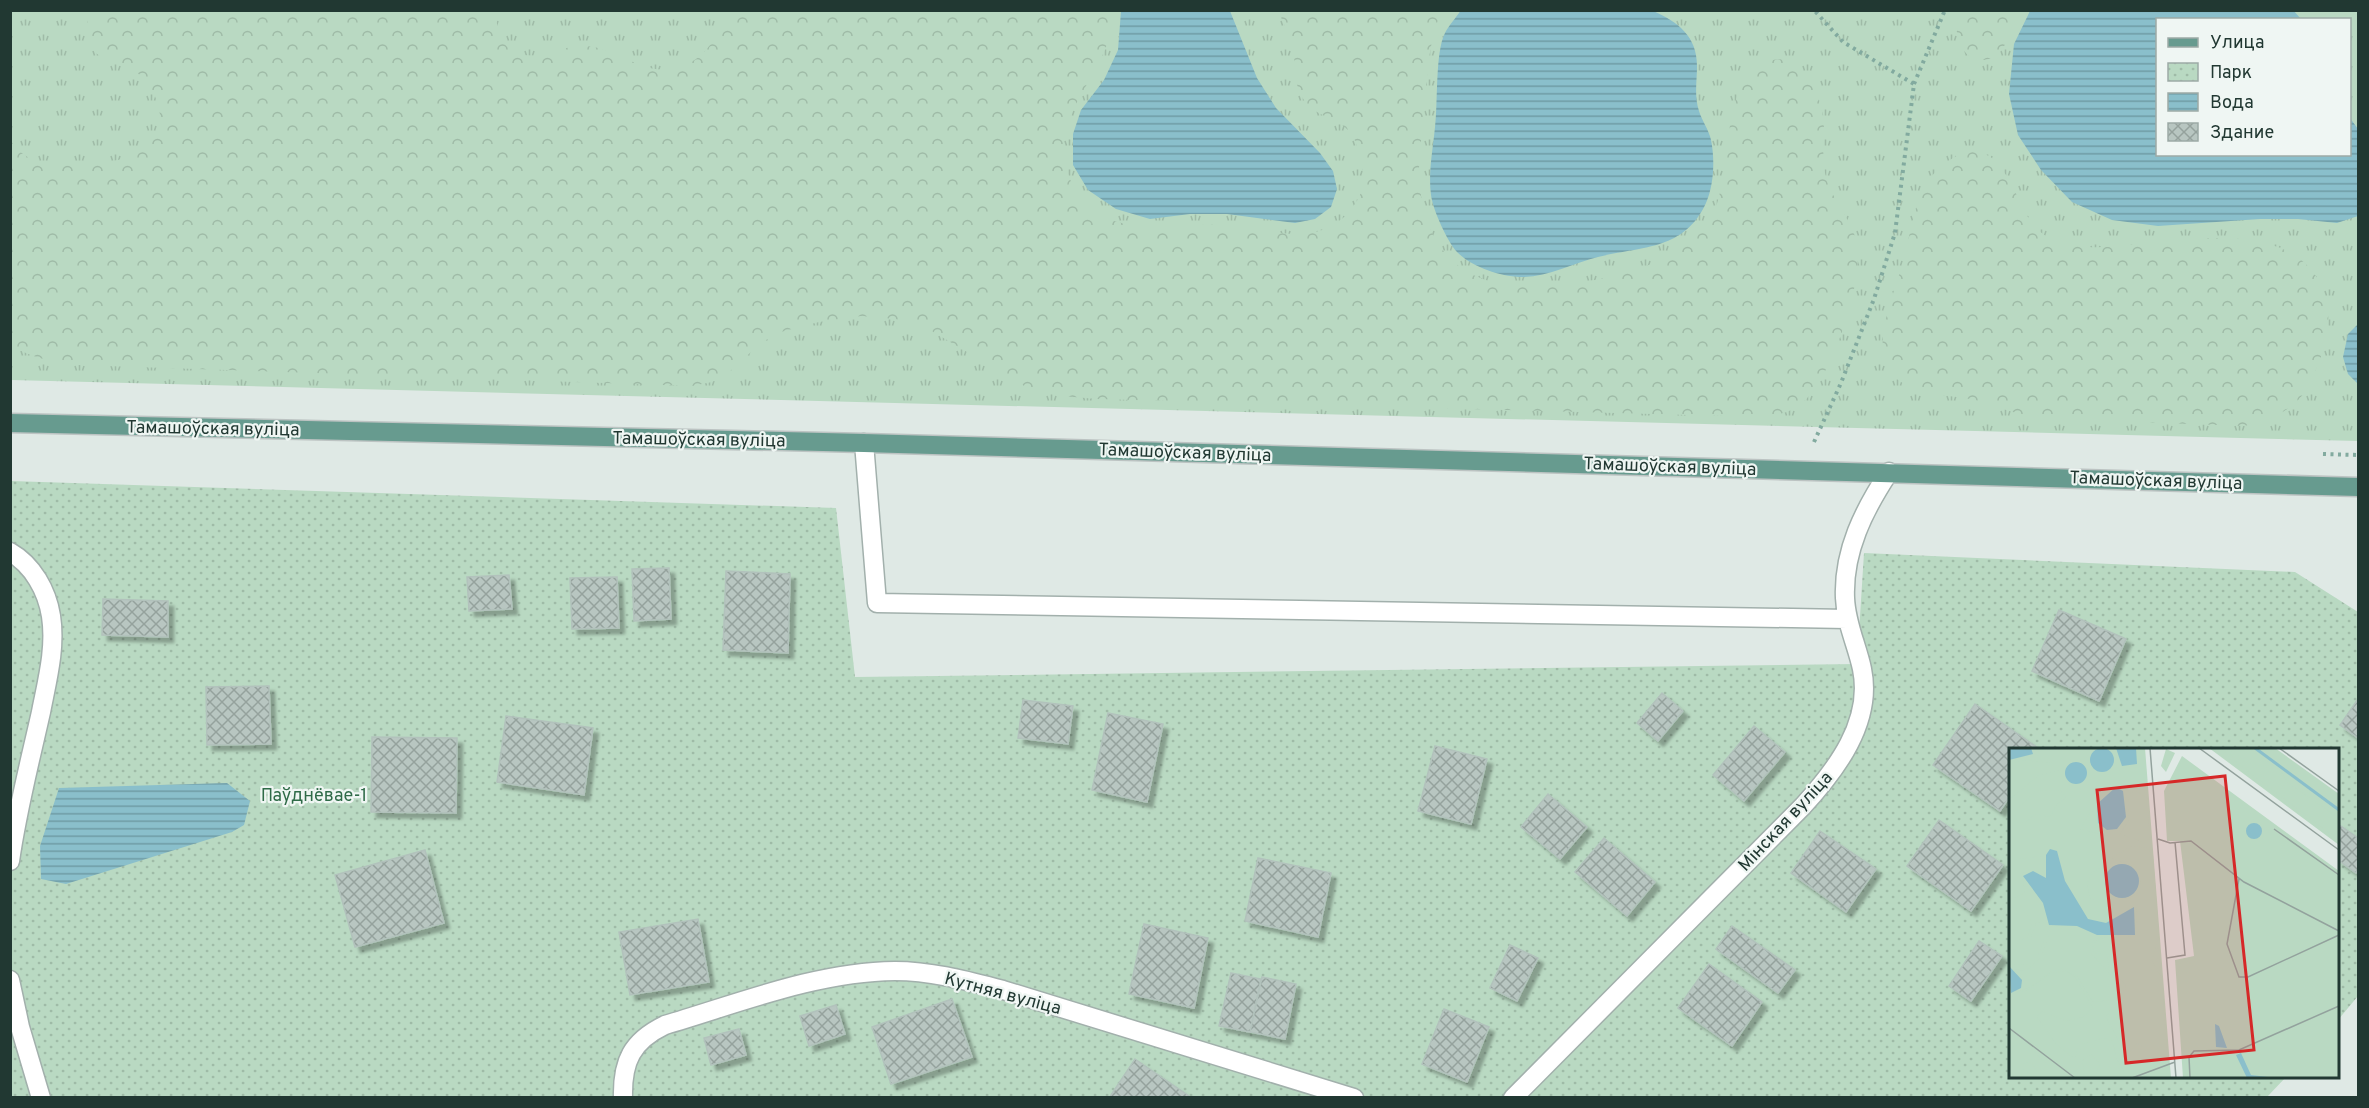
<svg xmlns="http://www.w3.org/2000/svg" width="2369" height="1108" viewBox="0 0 2369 1108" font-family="Overpass,sans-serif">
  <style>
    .grass { fill: url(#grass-tufts); fill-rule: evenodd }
    .forest { fill: url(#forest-crowns) }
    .park { fill: url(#park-dots) }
    .water { fill: url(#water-rules) }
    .building { fill: url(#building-cross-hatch); stroke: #b2c2bc; stroke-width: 1.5; filter: url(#shadow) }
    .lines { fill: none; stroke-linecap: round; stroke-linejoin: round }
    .minor-casing { stroke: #a2b0ac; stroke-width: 21 }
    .major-casing { stroke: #bcc3c2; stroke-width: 21 }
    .path { stroke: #82aa9f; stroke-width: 4; stroke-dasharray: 3 4.5; stroke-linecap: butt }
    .minor { stroke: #fff; stroke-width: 18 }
    .major { stroke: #679b8f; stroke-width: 18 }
    .labels { text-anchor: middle; stroke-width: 4.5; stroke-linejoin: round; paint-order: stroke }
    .street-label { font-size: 18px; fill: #213832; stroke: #eff6f3 }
    .park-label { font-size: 18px; fill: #2f6b48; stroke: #eff6f3 }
    .inset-river { fill: none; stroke: #8abfcb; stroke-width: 3 }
    .inset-road { fill: none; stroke: #93a29d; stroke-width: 1.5 }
    .view { fill: #d62828; fill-opacity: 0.15; stroke: #d62828; stroke-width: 3 }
    .inset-edge { fill: none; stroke: #213832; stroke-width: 3 }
  </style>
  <defs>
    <pattern id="grass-tufts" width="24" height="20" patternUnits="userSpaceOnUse" patternTransform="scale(1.5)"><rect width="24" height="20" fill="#b9d9c2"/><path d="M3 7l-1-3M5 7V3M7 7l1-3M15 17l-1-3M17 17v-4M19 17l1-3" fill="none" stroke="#9fbba7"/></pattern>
    <pattern id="forest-crowns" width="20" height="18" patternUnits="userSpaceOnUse" patternTransform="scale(1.5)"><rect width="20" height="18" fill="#b9d9c2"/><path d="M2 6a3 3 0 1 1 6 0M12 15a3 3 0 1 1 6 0" fill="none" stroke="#9fbba7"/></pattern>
    <pattern id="park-dots" width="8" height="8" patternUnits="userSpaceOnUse" patternTransform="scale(1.5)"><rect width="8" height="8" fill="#b9d9c2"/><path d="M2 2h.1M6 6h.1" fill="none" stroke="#9fbba7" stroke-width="1.8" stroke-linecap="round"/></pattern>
    <pattern id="water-rules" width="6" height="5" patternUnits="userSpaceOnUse" patternTransform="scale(1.5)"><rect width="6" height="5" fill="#8abfcb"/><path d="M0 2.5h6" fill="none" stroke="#709ca5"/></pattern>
    <pattern id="building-cross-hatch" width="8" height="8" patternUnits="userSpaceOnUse" patternTransform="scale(1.5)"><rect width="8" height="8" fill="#b8c6c1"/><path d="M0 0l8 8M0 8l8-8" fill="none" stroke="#95a29d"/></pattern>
    <filter id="shadow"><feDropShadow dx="5.5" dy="5.5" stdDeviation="1.5" flood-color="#0004"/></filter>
  </defs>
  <rect width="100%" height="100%" fill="#dfe9e5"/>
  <path class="grass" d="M 11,11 L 2358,11 L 2358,441 L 11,380 ZM 2158,20 L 2350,20 L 2350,154 L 2158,154 Z"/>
  <path class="forest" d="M 93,11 L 495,11 C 497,23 498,40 509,48 C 531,66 556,47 580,46 C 621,44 644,85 689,63 C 709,54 720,29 732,11 L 1112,11 C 1116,69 1050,108 1066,167 C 1087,245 1163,223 1223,225 C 1265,227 1314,250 1348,213 C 1354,206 1361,196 1363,186 C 1365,178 1362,167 1361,159 C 1351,109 1319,126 1302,97 C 1293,81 1296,65 1293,48 C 1290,35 1283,22 1278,11 L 1442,11 C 1427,43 1427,82 1424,117 C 1421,141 1417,166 1420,189 C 1434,300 1528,295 1614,276 C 1648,268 1691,250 1710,220 C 1736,179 1715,72 1773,60 C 1780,58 1789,61 1795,62 C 1813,82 1823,100 1824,128 C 1824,144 1822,158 1825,173 C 1830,199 1852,218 1857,244 C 1864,282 1831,381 1801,404 C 1790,413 1776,415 1762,417 L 1097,399 L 1062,396 L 1026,387 L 925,327 L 895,319 L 861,316 L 819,322 L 784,331 L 762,342 L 727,374 L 712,382 L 692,386 L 77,365 C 53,362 31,358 11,345 L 11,141 C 30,170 63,166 94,164 C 129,162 172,144 157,102 C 154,92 149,81 140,75 C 125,64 105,64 92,49 C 83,38 85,21 93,11 Z
    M 1957,11 L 2019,10 L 2019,11 C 2012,23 2009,43 1999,53 C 1994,58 1988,60 1981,60 C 1958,59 1954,28 1957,11 Z
    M 1967,151 C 1974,152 1983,153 1989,156 C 1993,158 1996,163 1999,166 C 2019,187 2022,225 2050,238 C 2086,255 2125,244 2163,241 C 2214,237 2292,229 2320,283 C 2337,316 2325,351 2310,383 C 2298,409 2270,420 2244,426 C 2200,424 2156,423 2112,421 C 2082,420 2052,420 2022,414 C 2005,411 1990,403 1974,400 C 1945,393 1905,397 1888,368 C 1872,342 1896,289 1903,262 C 1917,213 1913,174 1967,151 Z"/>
  <path class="park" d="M 11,481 L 836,508 L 855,677 L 1857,664 L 1864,553 L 2295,572 L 2358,612 L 2358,996 L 2338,1020 L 2338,750 L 2010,750 L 2010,1076 L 2286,1077 L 2267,1097 L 11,1098 Z"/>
  <path class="water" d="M 1461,10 L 1653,11 C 1678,22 1697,36 1697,66 C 1697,81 1694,96 1699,111 C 1702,121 1709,130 1711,140 C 1715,159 1714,185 1706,203 C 1684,251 1641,246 1598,257 C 1573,263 1546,278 1520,277 C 1499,276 1472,267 1457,252 C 1447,241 1433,210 1431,195 C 1428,173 1433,149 1435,127 C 1438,104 1435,52 1445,33 C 1449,25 1456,18 1461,10 Z
    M 1121,11 L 1230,11 L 1257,78 L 1276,108 L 1320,153 L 1333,171 L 1337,189 L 1331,207 L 1315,219 L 1295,223 L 1227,214 L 1190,214 L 1150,219 L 1116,209 L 1088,190 L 1073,165 L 1073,134 L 1081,110 L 1104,80 L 1118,50 Z
    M 2030,11 L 2293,10 L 2301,19 L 2158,20 L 2158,154 L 2350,154 L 2350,118 L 2358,129 L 2358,216 L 2337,223 L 2298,219 L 2260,219 L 2158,226 L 2112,220 L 2072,202 L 2041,170 L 2018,135 L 2009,94 L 2014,44 Z
    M 2358,324 L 2358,384 L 2348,374 L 2343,357 L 2348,334 Z
    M 227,783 L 250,801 L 244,825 L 232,832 L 66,884 L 41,879 L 40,846 L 59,788 Z"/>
  <path class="building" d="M 669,568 L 671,619 L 634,621 L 632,569 Z
    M 726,571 L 790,574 L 788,653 L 723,650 Z
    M 509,575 L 512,609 L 469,611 L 467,577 Z
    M 617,577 L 619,628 L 572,629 L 570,578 Z
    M 103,599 L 168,601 L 168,637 L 102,635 Z
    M 2059,610 L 2126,639 L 2099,701 L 2032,671 Z
    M 269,686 L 271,744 L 207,745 L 206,687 Z
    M 1662,693 L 1683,711 L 1658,741 L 1637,723 Z
    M 2358,699 L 2358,738 L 2340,725 Z
    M 1023,700 L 1073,706 L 1068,744 L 1018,738 Z
    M 1975,704 L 2041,750 L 2010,750 L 2010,796 L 2000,811 L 1933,765 Z
    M 1108,713 L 1163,724 L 1147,802 L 1092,790 Z
    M 506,716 L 593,728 L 584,795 L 497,782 Z
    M 1754,726 L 1785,752 L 1744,801 L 1713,775 Z
    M 372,737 L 457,738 L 456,813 L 371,812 Z
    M 1435,746 L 1487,759 L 1471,824 L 1418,811 Z
    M 1548,794 L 1587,827 L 1560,859 L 1521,827 Z
    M 1939,820 L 2003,865 L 1971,911 L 1907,866 Z
    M 2338,824 L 2358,838 L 2358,870 L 2356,873 L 2338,860 Z
    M 1820,831 L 1876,869 L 1846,912 L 1791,873 Z
    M 1604,838 L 1655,882 L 1627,916 L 1575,872 Z
    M 425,850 L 444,923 L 355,947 L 335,875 Z
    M 1258,858 L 1331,873 L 1318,937 L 1245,921 Z
    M 698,919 L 709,982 L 630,995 L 619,932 Z
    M 1144,924 L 1208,938 L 1194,1008 L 1129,994 Z
    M 1732,926 L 1795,970 L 1778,993 L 1716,949 Z
    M 1979,941 L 2002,956 L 1971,1001 L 1949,986 Z
    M 1510,945 L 1538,958 L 1517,1001 L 1490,988 Z
    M 1709,964 L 1762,1002 L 1732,1046 L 1678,1008 Z
    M 1231,973 L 1261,979 L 1250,1032 L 1219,1026 Z
    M 1262,977 L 1296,984 L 1285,1039 L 1250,1032 Z
    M 952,999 L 972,1057 L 891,1084 L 872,1027 Z
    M 836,1005 L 845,1034 L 809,1046 L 800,1016 Z
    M 1444,1009 L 1489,1027 L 1467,1082 L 1422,1064 Z
    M 739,1029 L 746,1055 L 711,1065 L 704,1038 Z
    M 1135,1059 L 1192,1098 L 1109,1098 Z"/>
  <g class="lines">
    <g class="minor-casing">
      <path id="minor" d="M 864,443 L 877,603 L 1847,619
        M 10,552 C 33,565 47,591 51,616 C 56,648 47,681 41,712 C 30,761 17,811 10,861
        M 10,980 L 20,1027 L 41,1098
        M 623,1098 C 622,1061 632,1041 665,1025 C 740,1003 816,972 895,971 C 932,971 968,981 1003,990 L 1354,1098
        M 1513,1098 L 1803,806 C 1836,770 1873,722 1862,669 C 1857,645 1846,624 1845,598 C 1843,551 1864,510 1889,472"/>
    </g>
    <g class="major-casing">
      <path id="major" d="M 10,423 L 864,443 L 2358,487"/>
    </g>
    <path class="path" d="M 1914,84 L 1945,10
      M 1814,442 L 1841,383 L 1874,299 L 1895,233 L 1914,84 L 1843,42 L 1814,10
      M 2323,454 L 2358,455"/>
    <use href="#minor" class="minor"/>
    <use href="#major" class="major"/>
  </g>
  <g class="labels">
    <g class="street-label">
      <text transform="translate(213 428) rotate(1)" y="6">Тамашоўская вуліца</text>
      <text transform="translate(699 439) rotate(1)" y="6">Тамашоўская вуліца</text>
      <text transform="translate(1185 452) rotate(2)" y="6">Тамашоўская вуліца</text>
      <text transform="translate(1670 466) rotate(2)" y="6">Тамашоўская вуліца</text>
      <text transform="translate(2156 480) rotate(2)" y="6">Тамашоўская вуліца</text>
      <text transform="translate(1785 821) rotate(-47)" y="6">Мінская вуліца</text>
      <text transform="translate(1003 993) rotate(15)" y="6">Кутняя вуліца</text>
    </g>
    <g class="park-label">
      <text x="314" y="801">Паўднёвае-1</text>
    </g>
  </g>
  <g transform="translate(2009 748)">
    <rect width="330" height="330" fill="#dfe9e5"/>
    <path d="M 0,0 L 136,0 L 162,330 L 0,330 ZM 200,0 L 266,0 L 330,46 L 330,97 ZM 157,1 L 166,5 L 157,24 L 152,18 Z" fill="#b9d9c2"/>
    <path d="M 224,0 L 239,0 L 271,22 L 279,35 L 330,70 L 330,87 L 319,84 L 228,15 L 221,6 ZM 14,12 L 43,15 L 50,22 L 30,27 L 0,52 L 0,16 ZM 27,42 L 52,43 L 57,50 L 48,56 L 41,69 L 26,66 L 17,74 L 8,75 L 6,64 ZM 126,42 L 139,51 L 140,79 L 134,94 L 111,86 L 120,72 L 119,47 ZM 83,62 L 89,78 L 99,84 L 98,88 L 71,81 ZM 123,98 L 138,100 L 144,107 L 150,188 L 143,212 L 153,231 L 158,302 L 153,314 L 127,323 L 120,316 L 134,311 L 134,299 L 128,295 L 121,304 L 115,303 L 97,269 L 102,260 L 116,256 L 117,237 L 100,222 L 98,207 L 86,205 L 83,200 L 87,193 L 103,187 L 126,189 L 128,162 L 120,156 L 111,165 L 96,168 L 93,157 L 81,150 L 78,136 L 83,124 L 92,120 L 97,124 L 96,142 L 100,148 L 121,149 L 130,145 L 132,135 L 126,119 L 102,110 ZM 34,108 L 34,123 L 13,125 L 16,145 L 0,152 L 0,112 ZM 35,174 L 35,193 L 29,207 L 19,217 L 3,216 L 0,202 L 7,201 L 10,192 L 22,189 L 27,175 ZM 57,223 L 66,229 L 84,260 L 74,269 L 57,273 L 33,263 L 28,269 L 47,296 L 63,309 L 67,308 L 69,297 L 94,290 L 104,293 L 107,310 L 115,323 L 113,330 L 85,330 L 91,316 L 82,306 L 73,313 L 76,326 L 67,328 L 0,277 L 0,246 L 18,242 L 42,225 ZM 15,294 L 38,316 L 35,325 L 29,325 L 22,314 L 11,316 L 13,321 L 30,330 L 8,330 L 0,323 L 4,299 Z" fill="#b9d9c2"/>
    <path d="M 10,156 L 23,174 L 19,189 L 13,187 L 8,172 L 7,157 ZM 37,174 L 43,179 L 63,177 L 98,187 L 84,193 L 81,204 L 106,232 L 109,244 L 103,252 L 84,254 L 68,228 L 54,221 L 43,223 L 19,240 L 6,244 L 9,242 L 4,221 L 17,223 L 32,209 L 40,189 Z" fill="#b9d9c2"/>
    <path d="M 173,8 L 330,123 L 330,330 L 174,330 L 166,212 L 185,208 L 171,93 L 158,93 L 155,43 Z" fill="#b9d9c2"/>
    <path d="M 0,0 L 22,0 L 24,6 L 0,12 ZM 107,0 L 127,0 L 128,16 L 113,18 ZM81 12a12 12 0 1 1 24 0a12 12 0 1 1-24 0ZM56 25a11 11 0 1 1 22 0a11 11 0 1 1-22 0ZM 107,39 L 114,43 L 117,69 L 108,81 L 98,82 L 89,75 L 88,56 ZM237 83a8 8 0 1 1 16 0a8 8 0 1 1-16 0ZM 41,101 L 48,103 L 56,133 L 79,171 L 97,175 L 125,159 L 126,187 L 88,187 L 68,178 L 40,177 L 34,155 L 14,128 L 24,123 L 37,130 L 37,107 ZM96 133a17 17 0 1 1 34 0a17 17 0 1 1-34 0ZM 0,218 L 13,232 L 12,240 L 2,245 ZM 206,276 L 210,278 L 218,300 L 207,299 ZM 232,305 L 242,327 L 267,330 L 238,330 L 227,307 Z" fill="#8abfcb"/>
    <path class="inset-river" d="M 246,0 L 330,62"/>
    <path class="inset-road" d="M 141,0 L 167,330M 190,0 L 330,102M 270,0 L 330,43M 265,81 L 330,127M 149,91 L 161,95 L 182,93 L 235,134 L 330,183M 230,131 L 218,196 L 230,229 L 239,229 L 330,187M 158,210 L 176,207 L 166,94M 0,280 L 66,330M 123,330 L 166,314M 181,330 L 180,309 L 185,303 L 230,302 L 330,258"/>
    <path class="view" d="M 216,28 L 245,302 L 117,315 L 88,42 Z"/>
    <rect width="330" height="330" class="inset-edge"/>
  </g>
  <rect width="2369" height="1108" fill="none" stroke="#213832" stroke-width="24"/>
  <rect x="2156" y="18" width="195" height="138" fill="#eff6f3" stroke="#9daaa6" stroke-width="1.5"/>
  <rect x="2168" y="38" width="30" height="9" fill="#679b8f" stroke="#9daaa6" stroke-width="1.5"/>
  <text x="2210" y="48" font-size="18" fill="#213832">Улица</text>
  <rect x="2168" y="63" width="30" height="18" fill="url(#park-dots)" stroke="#9daaa6" stroke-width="1.5"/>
  <text x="2210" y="78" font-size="18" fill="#213832">Парк</text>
  <rect x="2168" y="93" width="30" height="18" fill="url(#water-rules)" stroke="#9daaa6" stroke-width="1.5"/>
  <text x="2210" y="108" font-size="18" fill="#213832">Вода</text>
  <rect x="2168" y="123" width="30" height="18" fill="url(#building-cross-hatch)" stroke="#9daaa6" stroke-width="1.5"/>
  <text x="2210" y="138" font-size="18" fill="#213832">Здание</text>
</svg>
